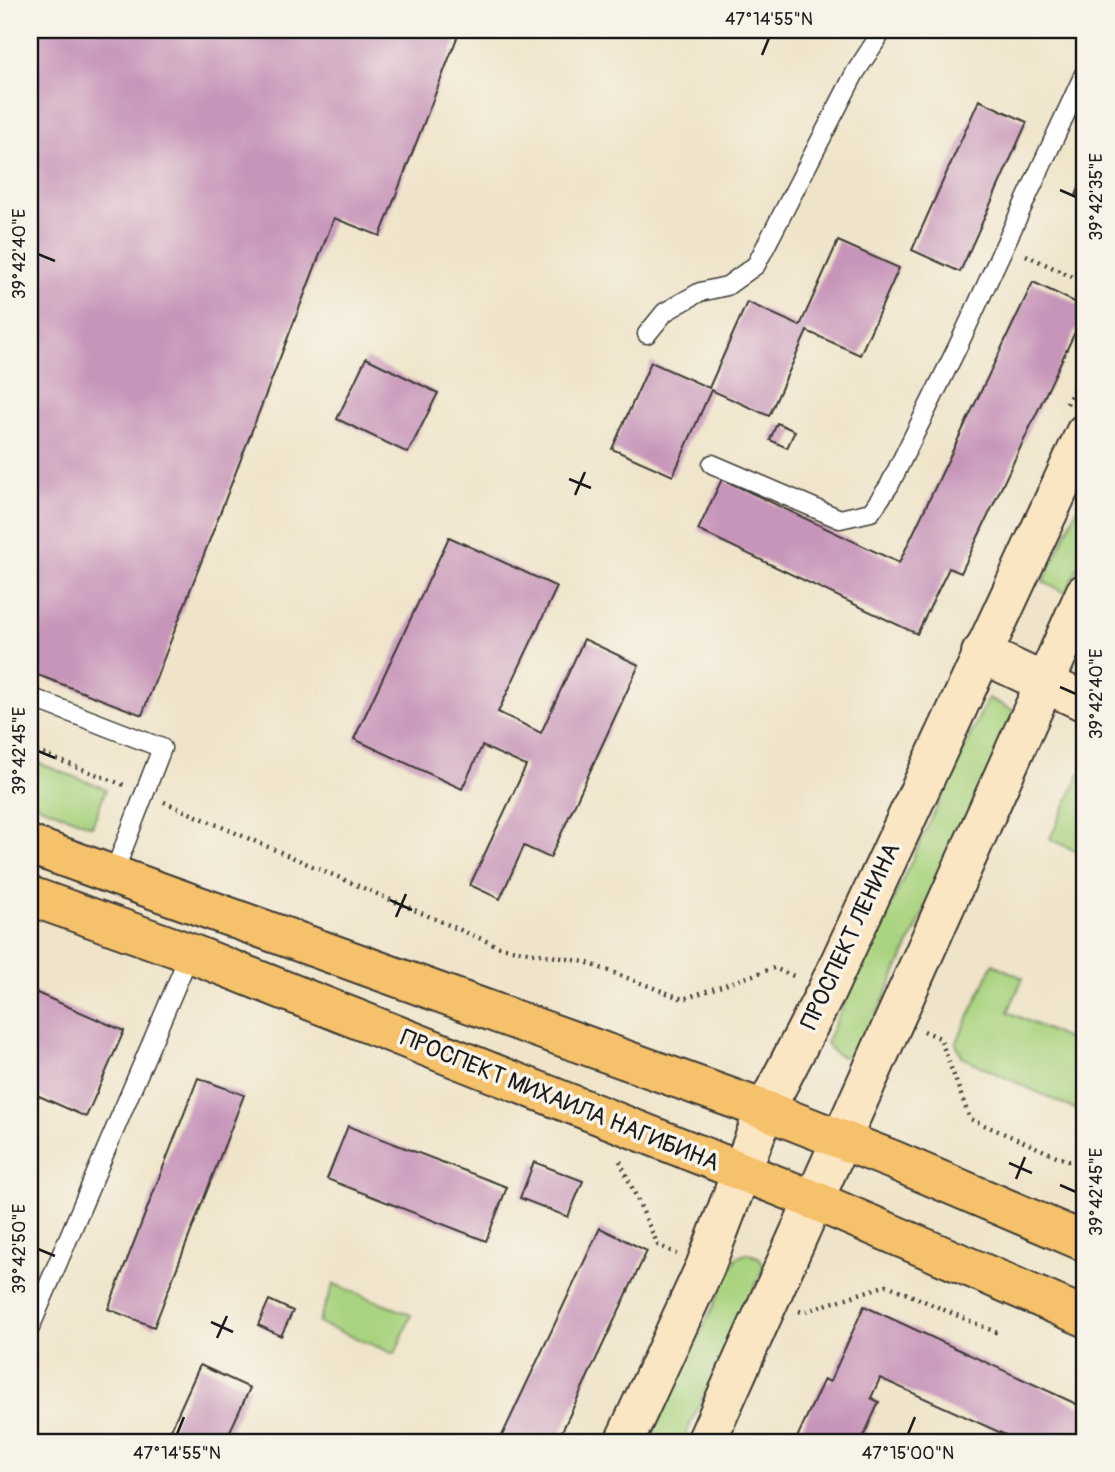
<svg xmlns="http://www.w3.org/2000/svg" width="1115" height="1472" viewBox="0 0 1115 1472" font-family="Pangolin,sans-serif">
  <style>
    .green { fill: #a9d37f; stroke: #62784e; stroke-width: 2 }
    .building { fill: #c795b9 }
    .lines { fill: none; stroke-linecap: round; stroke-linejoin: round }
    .lane-casing { stroke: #3c3a36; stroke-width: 21 }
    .secondary-casing { stroke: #3c3a36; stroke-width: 42 }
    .primary-casing { stroke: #3c3a36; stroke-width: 42 }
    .path { stroke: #3c3a36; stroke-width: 4.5; stroke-dasharray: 2 5; stroke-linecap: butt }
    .lane { stroke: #fff; stroke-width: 18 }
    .secondary { stroke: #fbe6c4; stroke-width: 38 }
    .primary { stroke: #f5c16b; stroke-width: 38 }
    .ticks { fill: none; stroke: #1c1c1c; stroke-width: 2.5 }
    .labels { text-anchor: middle; stroke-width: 7; stroke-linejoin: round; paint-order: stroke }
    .street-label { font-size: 24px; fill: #1c1c1c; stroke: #f7f3e8 }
    .neatline { fill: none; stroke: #1c1c1c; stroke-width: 2.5 }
    .ticks-label { font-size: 18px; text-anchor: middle; fill: #1c1c1c }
  </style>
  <rect width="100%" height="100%" fill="#f7f3e8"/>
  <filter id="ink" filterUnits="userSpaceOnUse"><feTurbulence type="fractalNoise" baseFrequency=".0143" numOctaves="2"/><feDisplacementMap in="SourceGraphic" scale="14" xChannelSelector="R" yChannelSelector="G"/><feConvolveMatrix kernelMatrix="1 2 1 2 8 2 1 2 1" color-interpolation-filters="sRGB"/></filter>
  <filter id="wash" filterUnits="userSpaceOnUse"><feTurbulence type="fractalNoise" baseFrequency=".00686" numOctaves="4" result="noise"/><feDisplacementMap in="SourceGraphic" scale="28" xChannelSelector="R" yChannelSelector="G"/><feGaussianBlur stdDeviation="1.57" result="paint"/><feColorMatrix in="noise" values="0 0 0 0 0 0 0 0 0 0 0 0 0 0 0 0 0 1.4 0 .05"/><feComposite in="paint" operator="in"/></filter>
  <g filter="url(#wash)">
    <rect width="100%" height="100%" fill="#efe4c9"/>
    <path class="green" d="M 1085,492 L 1085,552 L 1066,593 L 1043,582 Z
      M 988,698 L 1016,712 L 857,1057 C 842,1058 834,1056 826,1043 Z
      M 30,760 L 106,789 L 92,826 L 30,802 Z
      M 1085,763 L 1085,840 L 1080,853 L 1050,839 Z
      M 993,964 L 1023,978 L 1008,1012 L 1085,1047 L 1085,1114 L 963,1058 L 956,1044 Z
      M 748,1253 L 760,1258 L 764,1267 L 682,1442 L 649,1442 L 736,1258 Z
      M 334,1284 L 411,1315 L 395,1354 L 318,1323 Z"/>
    <g id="blocks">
      <path class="building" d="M 30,30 L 460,30 L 380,236 L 334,218 L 142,715 L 30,672 Z
        M 979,100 L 1027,122 L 960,272 L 912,250 Z
        M 1085,175 L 1085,199 L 1076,195 Z
        M 838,241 L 899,268 L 860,355 L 807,331 L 769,416 L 711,390 L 673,476 L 612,449 L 651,362 L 709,388 L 747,302 L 800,326 Z
        M 1033,282 L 1085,307 L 1085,311 L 961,573 L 949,568 L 917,634 L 698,530 L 722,479 L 899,563 Z
        M 366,358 L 438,393 L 408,453 L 337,419 Z
        M 777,423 L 795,431 L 787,448 L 770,440 Z
        M 449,537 L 557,587 L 498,712 L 541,733 L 584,639 L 639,665 L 550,858 L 524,846 L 500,899 L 470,885 L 526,766 L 482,746 L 462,789 L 354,739 Z
        M 30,990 L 124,1031 L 86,1117 L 30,1092 Z
        M 198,1078 L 244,1095 L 154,1327 L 108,1309 Z
        M 348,1126 L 507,1187 L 486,1241 L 327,1179 Z
        M 534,1162 L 583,1181 L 568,1217 L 520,1198 Z
        M 600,1228 L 647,1251 L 557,1442 L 499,1442 Z
        M 269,1300 L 293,1311 L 281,1336 L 258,1325 Z
        M 864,1306 L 1085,1408 L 1085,1442 L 1021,1442 L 880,1378 L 871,1398 L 879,1402 L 861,1442 L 795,1442 L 824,1379 L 830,1382 Z
        M 200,1365 L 250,1388 L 225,1442 L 165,1442 Z"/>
    </g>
  </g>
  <g filter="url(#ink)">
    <use href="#blocks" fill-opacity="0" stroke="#3c3a36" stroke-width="2"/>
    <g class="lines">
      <g class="lane-casing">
        <path id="lane" d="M 647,334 L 665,312 L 700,292 L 727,286 L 756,265 L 855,73 L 883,30
          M 712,464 L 840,519 L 871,512 L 889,486 L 958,346 L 1085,72
          M 30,697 L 162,748 L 113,875
          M 30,1328 L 190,953"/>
      </g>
      <g class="secondary-casing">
        <path id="secondary" d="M 981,653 L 1085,702
          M 624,1442 L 705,1267 L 765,1110 L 827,990 L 1085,433
          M 706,1442 L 1085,593"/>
      </g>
      <g class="primary-casing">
        <path id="primary" d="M 30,845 L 765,1110 L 893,1160 L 1085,1242
          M 30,896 L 190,953 L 816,1201 L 1085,1317"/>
      </g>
      <path class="path" d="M 1026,255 L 1085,283
        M 1067,404 L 1085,363
        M 30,749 L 124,785
        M 164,802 L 500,947 L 585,962 L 683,999 L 774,968 L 796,977
        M 924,1031 L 940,1038 L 970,1119 L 1073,1163
        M 620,1161 L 658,1245 L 677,1254
        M 799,1311 L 803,1312 L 887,1285 L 1000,1334"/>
      <use href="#lane" class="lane"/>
      <use href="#secondary" class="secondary"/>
      <use href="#primary" class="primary"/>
    </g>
  </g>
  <path class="ticks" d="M 762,55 L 769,38M 1060,190 L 1076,197M 38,254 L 55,261M 569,479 L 591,488M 575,495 L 585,472M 1060,687 L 1076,694M 38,751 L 55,758M 390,900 L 412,910M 396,917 L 406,894M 1009,1163 L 1032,1173M 1016,1179 L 1025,1157M 1060,1185 L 1076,1192M 38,1249 L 55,1256M 211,1322 L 233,1332M 217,1338 L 227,1316M 177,1434 L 184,1417M 908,1434 L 915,1417"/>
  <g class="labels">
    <g class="street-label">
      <text transform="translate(850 936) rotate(-65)" y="8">ПРОСПЕКТ ЛЕНИНА</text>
      <text transform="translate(560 1100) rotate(22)" y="8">ПРОСПЕКТ МИХАИЛА НАГИБИНА</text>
    </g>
  </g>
  <rect width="1115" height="1472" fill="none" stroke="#f7f3e8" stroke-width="77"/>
  <rect x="38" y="38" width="1038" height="1396" class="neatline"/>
  <g class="ticks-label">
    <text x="769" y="25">47°14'55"N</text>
    <text transform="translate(1096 197) rotate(-90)" y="6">39°42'35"E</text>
    <text transform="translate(19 254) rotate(-90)" y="6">39°42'40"E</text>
    <text transform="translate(1096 694) rotate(-90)" y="6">39°42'40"E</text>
    <text transform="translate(19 751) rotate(-90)" y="6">39°42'45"E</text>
    <text transform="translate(1096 1192) rotate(-90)" y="6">39°42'45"E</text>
    <text transform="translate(19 1249) rotate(-90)" y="6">39°42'50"E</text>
    <text x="177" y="1459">47°14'55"N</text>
    <text x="908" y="1459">47°15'00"N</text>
  </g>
</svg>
